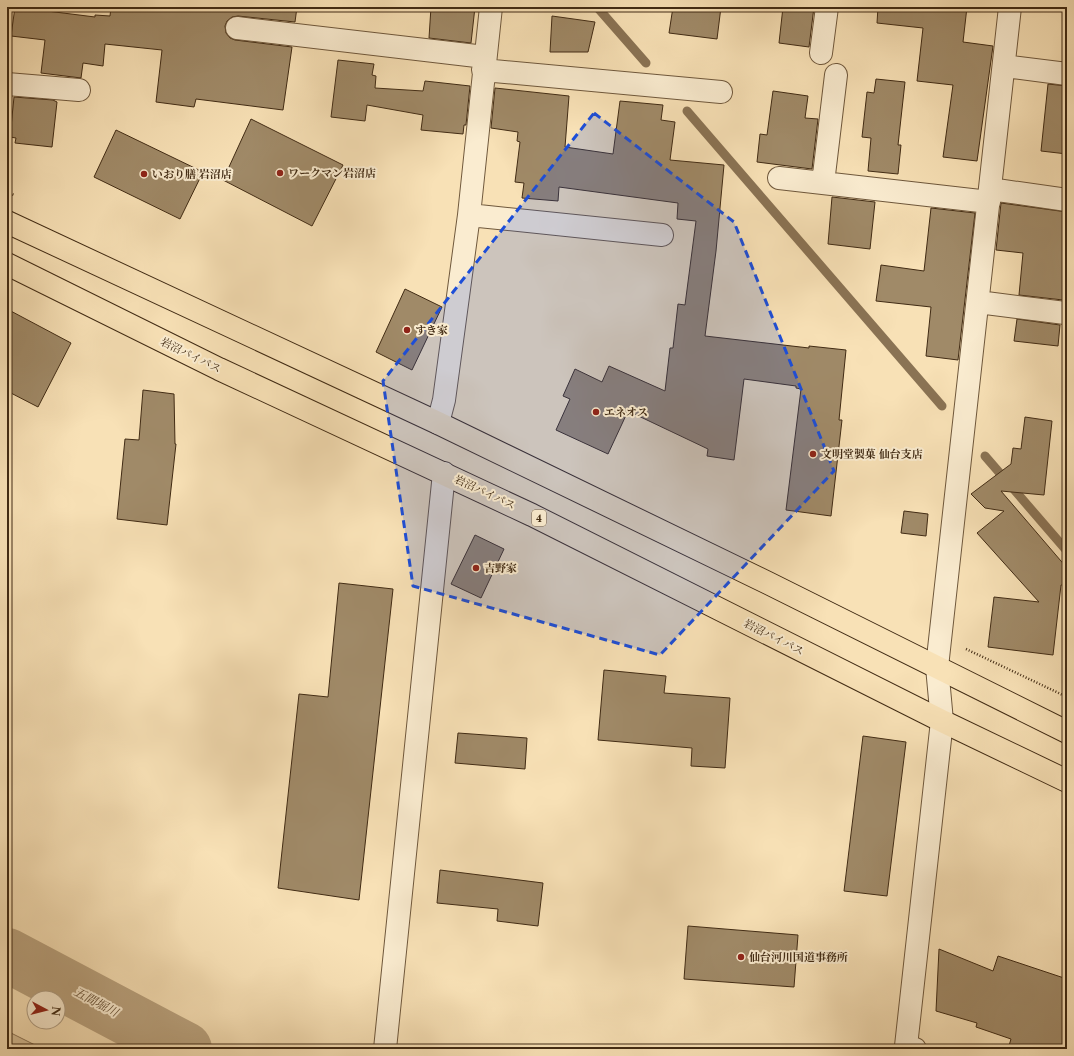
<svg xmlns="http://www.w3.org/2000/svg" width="1074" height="1056" viewBox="0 0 1074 1056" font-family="'Libre Caslon Text','Noto Serif JP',serif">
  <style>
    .green { fill: #d9c29a; stroke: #8d7657 }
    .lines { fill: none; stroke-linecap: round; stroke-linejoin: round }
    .stream { stroke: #8a7354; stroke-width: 9 }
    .river { stroke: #baa37f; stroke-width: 54 }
    .building { fill: #a08a68; stroke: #412b14 }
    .minor-casing { stroke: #6f583c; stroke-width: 24 }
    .trunk-casing { stroke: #412b14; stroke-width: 24 }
    .path { stroke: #412b14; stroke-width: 2.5; stroke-dasharray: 1 2; stroke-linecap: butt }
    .minor { stroke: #faecd0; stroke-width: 22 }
    .trunk { stroke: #f8e1b6; stroke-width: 22 }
    .marked { fill: #1d4ed8; fill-opacity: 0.2; stroke: #1d4ed8; stroke-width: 3; stroke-dasharray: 8 5; stroke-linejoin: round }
    .poi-dot { fill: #8f2418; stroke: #faecd0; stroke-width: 1.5 }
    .labels { text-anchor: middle; stroke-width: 4; stroke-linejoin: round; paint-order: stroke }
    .shield { fill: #faecd0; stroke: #78654c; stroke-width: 1 }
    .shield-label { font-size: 10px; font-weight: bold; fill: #412b14 }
    .poi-label { font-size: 11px; font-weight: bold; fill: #412b14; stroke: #faecd0; text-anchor: start }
    .street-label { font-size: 11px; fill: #412b14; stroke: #faecd0 }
    .water-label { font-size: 12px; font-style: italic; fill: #654f34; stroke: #faecd0 }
  </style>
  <rect width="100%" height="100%" fill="#f8e1b6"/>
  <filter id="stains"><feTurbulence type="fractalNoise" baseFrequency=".005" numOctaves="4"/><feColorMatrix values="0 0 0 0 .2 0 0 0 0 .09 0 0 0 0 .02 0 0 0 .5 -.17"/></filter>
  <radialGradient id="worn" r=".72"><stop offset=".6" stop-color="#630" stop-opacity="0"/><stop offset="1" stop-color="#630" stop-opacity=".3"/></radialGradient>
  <path class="green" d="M 7,1031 L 43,1049 L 7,1049 Z"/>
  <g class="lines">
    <path class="stream" d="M 597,7 L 646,63
      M 687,111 L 942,406
      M 985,456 L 1067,551"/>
    <path class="river" d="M 7,955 L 185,1049"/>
  </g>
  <path class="building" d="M 15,7 L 95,17 L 95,15 L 110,16 L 111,7 L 297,7 L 295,22 L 238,16 L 232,17 L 227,21 L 225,26 L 226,33 L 230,38 L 235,40 L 292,47 L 283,110 L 196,99 L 194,107 L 156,102 L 162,50 L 105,44 L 103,66 L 83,63 L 81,78 L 41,73 L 45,40 L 11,36 Z
    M 431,7 L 475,7 L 471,43 L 429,38 Z
    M 673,7 L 721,7 L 717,39 L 669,33 Z
    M 783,7 L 814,7 L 809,47 L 779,43 Z
    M 878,7 L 967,7 L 963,42 L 993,46 L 977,161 L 943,157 L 953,85 L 917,81 L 923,28 L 877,23 Z
    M 552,16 L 595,22 L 588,52 L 550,52 Z
    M 338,60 L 374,64 L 372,75 L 376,76 L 375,88 L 423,91 L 425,81 L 470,86 L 466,125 L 464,125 L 463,134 L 421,130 L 423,115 L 367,105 L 365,121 L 331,117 Z
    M 876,79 L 905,82 L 898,145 L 901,145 L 898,174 L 868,171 L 871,138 L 862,137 L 867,92 L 874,93 Z
    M 1048,84 L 1067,86 L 1067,154 L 1041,151 Z
    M 495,88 L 569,96 L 565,147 L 613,154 L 620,101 L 663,105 L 661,120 L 675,122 L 670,160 L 724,165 L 716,251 L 705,336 L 809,348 L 809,346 L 846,350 L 839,420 L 842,420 L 831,516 L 786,510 L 801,389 L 796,388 L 796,386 L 744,379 L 734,460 L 707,456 L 708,449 L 628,411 L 608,454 L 556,430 L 570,399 L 563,396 L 575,369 L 602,382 L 609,366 L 665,391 L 670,348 L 673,348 L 678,304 L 685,305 L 696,221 L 677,219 L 678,203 L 559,187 L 558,201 L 522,198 L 524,183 L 515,182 L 520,142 L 517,141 L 518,132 L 491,128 Z
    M 773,91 L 808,96 L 805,118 L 818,119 L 812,169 L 757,162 L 760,134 L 767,135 Z
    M 14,97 L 53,100 L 57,102 L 52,147 L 15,143 L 16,138 L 10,137 Z
    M 251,119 L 343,165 L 312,226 L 223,180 Z
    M 116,130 L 203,172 L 180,219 L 94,177 Z
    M 832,197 L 875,202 L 870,249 L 828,244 Z
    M 1001,203 L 1067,212 L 1067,279 L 1063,300 L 1019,295 L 1023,253 L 996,250 Z
    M 931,208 L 975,213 L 958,360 L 926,356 L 931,307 L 876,301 L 881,265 L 924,271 Z
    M 405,289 L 442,307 L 412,370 L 376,352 Z
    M 7,309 L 71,343 L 38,407 L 7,391 Z
    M 1017,319 L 1060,325 L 1058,346 L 1014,341 Z
    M 143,390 L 174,394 L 175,444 L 176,444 L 167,525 L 117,519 L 125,439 L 139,440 Z
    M 1025,417 L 1052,421 L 1044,495 L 1001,491 L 1067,568 L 1067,585 L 1061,585 L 1053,655 L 988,647 L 994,597 L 1039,602 L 977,533 L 1004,511 L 985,508 L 971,494 L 1011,464 L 1013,448 L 1021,449 Z
    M 904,511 L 928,514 L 926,536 L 901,533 Z
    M 475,535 L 504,549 L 481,598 L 451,584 Z
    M 339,583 L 393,589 L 359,900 L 278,888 L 299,694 L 328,697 Z
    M 604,670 L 666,676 L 664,693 L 730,698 L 725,768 L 691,766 L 692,748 L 598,740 Z
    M 458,733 L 527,738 L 525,769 L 455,763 Z
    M 863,736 L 906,742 L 887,896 L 844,891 Z
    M 440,870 L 543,883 L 538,926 L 497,921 L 498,909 L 437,903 Z
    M 688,926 L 798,935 L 794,987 L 684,979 Z
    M 939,949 L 993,971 L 998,956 L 1067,979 L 1067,1049 L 1008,1049 L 1011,1039 L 976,1027 L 977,1023 L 936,1011 Z"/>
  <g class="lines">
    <g class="minor-casing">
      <path id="minor" d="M 237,28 L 485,57
        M 821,53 L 827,7
        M 1004,66 L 1067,74
        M 483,70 L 721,92
        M 7,84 L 79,90
        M 779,178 L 989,202
        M 823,183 L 836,75
        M 990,189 L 1067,200
        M 469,215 L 662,235
        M 978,302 L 1065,313
        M 438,423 L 444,400 L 469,215 L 491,7
        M 385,1049 L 444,473
        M 915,1049 L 906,1046 L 942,721 L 937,667 L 1010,7"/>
    </g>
    <g class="trunk-casing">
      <path id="trunk" d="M 7,222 L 438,423 L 768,583 L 1067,732
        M 7,264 L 219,369 L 532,515 L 942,721 L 1067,781"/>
    </g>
    <path class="path" d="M 7,192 L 14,195
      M 966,649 L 1067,697"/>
    <use href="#minor" class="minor"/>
    <use href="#trunk" class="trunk"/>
  </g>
  <path class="marked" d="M 594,113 L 734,222 L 834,471 L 660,655 L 413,586 L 383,381 Z"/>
  <g class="poi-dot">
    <circle cx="280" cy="173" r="4"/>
    <circle cx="144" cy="174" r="4"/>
    <circle cx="407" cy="330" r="4"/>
    <circle cx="596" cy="412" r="4"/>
    <circle cx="813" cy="454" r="4"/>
    <circle cx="476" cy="568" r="4"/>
    <circle cx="741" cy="957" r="4"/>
  </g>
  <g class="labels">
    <rect class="shield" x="532" y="510" width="14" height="16" rx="3"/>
    <g class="shield-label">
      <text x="539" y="522">4</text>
    </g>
    <g class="poi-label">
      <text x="288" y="177">ワークマン岩沼店</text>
      <text x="152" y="178">いおり膳 岩沼店</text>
      <text x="415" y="334">すき家</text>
      <text x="604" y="416">エネオス</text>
      <text x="821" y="458">文明堂製菓 仙台支店</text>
      <text x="484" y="572">吉野家</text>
      <text x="749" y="961">仙台河川国道事務所</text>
    </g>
    <g class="street-label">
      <text transform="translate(191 355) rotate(26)" y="4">岩沼バイパス</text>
      <text transform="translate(485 492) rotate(25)" y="4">岩沼バイパス</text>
      <text transform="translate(774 637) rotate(27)" y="4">岩沼バイパス</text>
    </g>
    <g class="water-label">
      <text transform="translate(96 1002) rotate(28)" y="4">五間堀川</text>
    </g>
  </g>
  <rect width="1074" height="1056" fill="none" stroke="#f8e1b6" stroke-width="24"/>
  <rect x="8" y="8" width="1058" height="1040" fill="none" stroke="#412b14" stroke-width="2"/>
  <rect x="12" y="12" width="1050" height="1032" fill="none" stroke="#412b14"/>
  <g transform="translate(46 1010) rotate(97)"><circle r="19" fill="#faecd0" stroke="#b09f85"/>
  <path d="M0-3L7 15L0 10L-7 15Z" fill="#8f2418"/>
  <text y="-6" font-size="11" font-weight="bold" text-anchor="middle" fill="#412b14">N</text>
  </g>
  <rect width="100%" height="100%" filter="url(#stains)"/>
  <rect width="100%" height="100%" fill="url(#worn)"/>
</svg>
